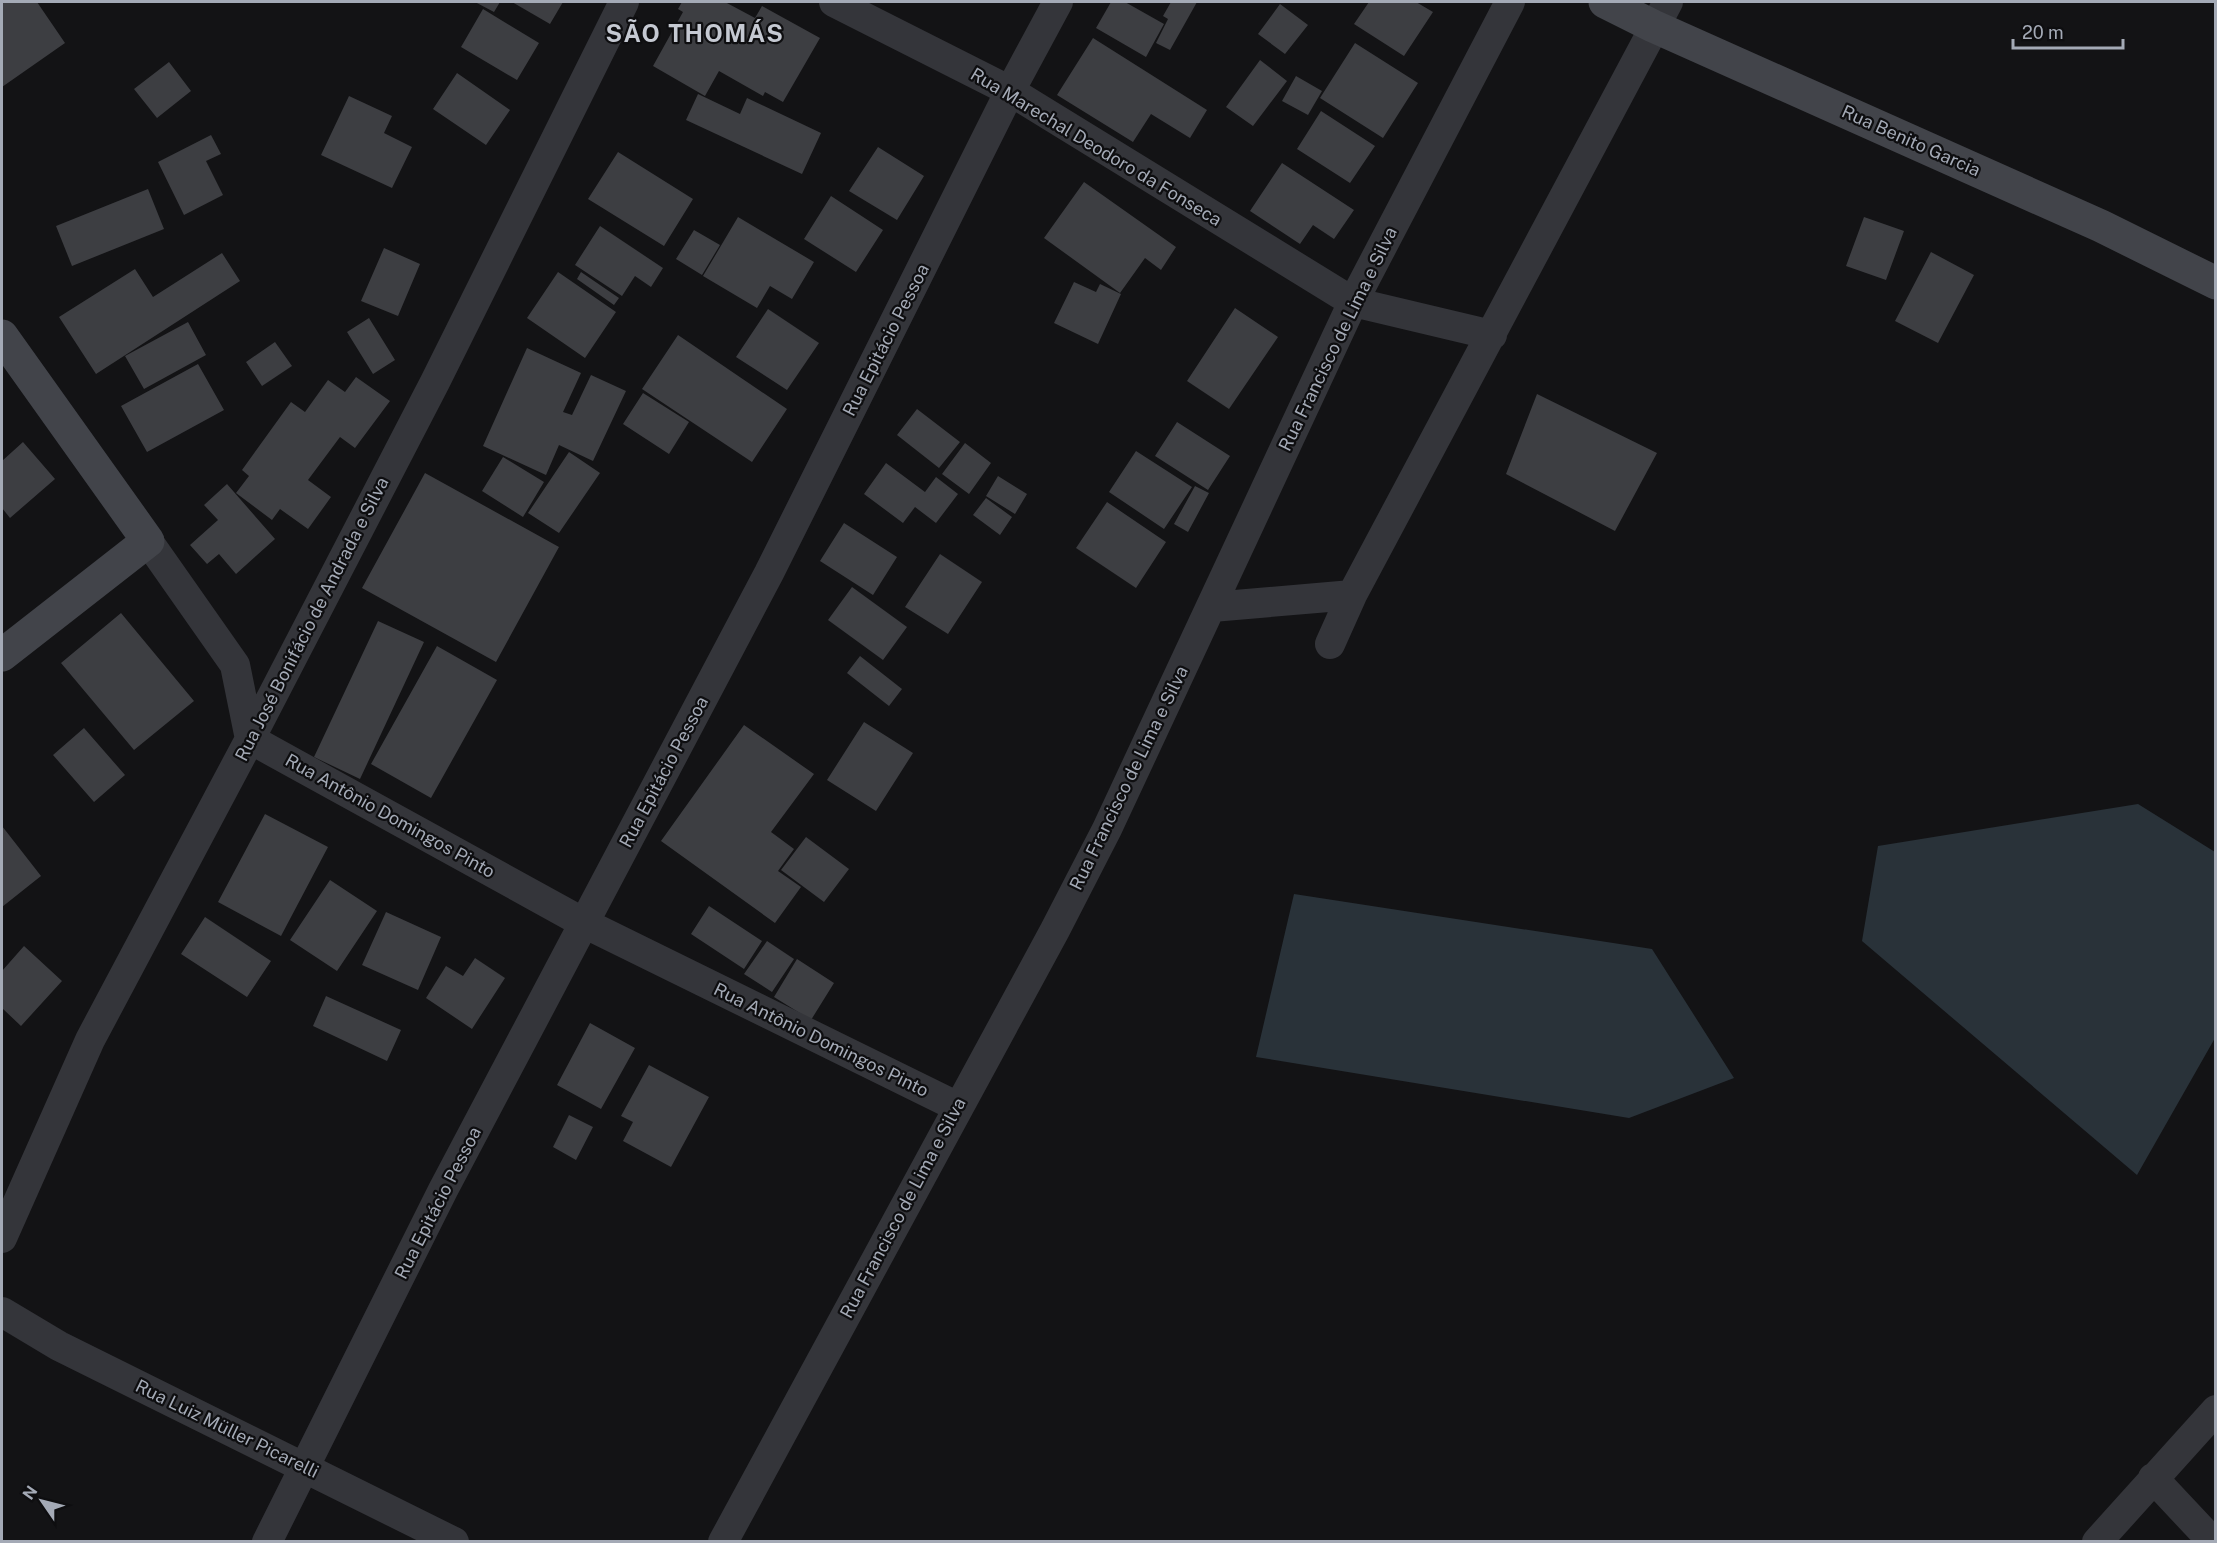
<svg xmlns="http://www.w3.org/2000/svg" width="2217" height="1543" viewBox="0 0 2217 1543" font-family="'Public Sans',sans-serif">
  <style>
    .water { fill: #293239 }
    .building { fill: #3d3e42 }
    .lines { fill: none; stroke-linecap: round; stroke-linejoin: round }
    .street { stroke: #34353a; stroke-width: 30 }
    .secondary { stroke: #42444a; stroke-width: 33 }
    .labels { text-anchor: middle; stroke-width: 4.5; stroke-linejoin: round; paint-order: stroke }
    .street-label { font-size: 18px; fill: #a4aab6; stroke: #0e0e10 }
    .district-label { font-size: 24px; font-weight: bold; letter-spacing: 1.5px; fill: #c5c9d2; stroke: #0e0e10 }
  </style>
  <rect width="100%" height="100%" fill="#131315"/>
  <path class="water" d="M 2138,804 L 2215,852 L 2215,1038 L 2137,1175 L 1862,941 L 1878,846 Z
    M 1294,894 L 1652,949 L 1734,1078 L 1629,1118 L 1256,1057 Z"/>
  <path class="building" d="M 2,2 L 37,2 L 65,43 L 2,87 Z
    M 475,2 L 500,2 L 494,12 Z
    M 512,2 L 563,2 L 550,24 Z
    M 682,2 L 725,2 L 755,18 L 762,6 L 820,38 L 783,102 L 765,92 L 763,96 L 719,71 L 705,96 L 653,66 L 683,12 L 678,9 Z
    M 1111,2 L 1125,2 L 1164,24 L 1146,57 L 1096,28 Z
    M 1171,2 L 1197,2 L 1170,50 L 1156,43 L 1168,19 L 1163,16 Z
    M 1369,2 L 1416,2 L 1433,12 L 1404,56 L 1354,24 Z
    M 1280,4 L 1308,25 L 1285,54 L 1258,34 Z
    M 483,9 L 539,43 L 517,80 L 461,47 Z
    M 1093,38 L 1207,110 L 1190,138 L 1151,114 L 1133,142 L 1057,95 Z
    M 1355,43 L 1418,83 L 1383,138 L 1320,98 Z
    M 1260,60 L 1287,81 L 1253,126 L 1226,107 Z
    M 169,62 L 191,91 L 157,118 L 134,89 Z
    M 457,73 L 510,110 L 486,145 L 433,109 Z
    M 1296,76 L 1322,91 L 1308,115 L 1282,101 Z
    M 698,94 L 740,114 L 747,98 L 821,133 L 802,174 L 686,120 Z
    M 349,96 L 392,116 L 384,133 L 412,147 L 392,188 L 321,155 Z
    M 1321,111 L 1375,146 L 1350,183 L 1297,149 Z
    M 211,135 L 221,154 L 206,161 L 223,195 L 184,215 L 158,162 Z
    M 878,147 L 924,176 L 897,220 L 849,191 Z
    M 618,152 L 693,199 L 664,246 L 588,199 Z
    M 1282,163 L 1354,210 L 1334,239 L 1313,225 L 1300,244 L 1250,211 Z
    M 1084,182 L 1176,247 L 1161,270 L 1145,258 L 1120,293 L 1044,238 Z
    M 148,189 L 164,229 L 72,266 L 56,226 Z
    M 831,196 L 883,230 L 856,272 L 804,239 Z
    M 738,217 L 814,262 L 792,299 L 770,286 L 757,308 L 703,276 Z
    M 1864,217 L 1904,231 L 1886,280 L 1846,266 Z
    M 600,226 L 663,268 L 651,287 L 635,276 L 622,296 L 575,265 Z
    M 694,230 L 720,245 L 702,275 L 676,259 Z
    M 384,248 L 420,264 L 398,316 L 361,301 Z
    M 1931,252 L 1974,275 L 1938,343 L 1895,321 Z
    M 222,253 L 240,281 L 96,374 L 59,317 L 135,269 L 153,297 Z
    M 558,272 L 616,312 L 585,358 L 527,318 Z
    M 581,272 L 619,298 L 614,305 L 577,279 Z
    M 1074,282 L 1096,292 L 1100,284 L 1121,294 L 1098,344 L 1054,323 Z
    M 1235,308 L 1278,337 L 1229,409 L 1187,381 Z
    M 768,309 L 819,343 L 787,390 L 736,357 Z
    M 369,318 L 395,360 L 373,374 L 347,332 Z
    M 188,322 L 206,355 L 144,389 L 125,356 Z
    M 678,335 L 787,409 L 752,462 L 642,389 Z
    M 275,342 L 292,366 L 262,386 L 246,362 Z
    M 527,348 L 581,373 L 563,412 L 572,415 L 591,375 L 626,391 L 593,461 L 559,445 L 546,475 L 483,446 Z
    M 198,364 L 224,410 L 147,452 L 121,406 Z
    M 356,377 L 390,401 L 355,448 L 340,437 L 308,480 L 331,497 L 308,529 L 280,509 L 272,520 L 236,493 L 249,476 L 242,470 L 291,402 L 305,412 L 328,380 L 345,392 Z
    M 643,393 L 689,422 L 669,454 L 623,424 Z
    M 1537,394 L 1657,453 L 1615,531 L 1506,474 Z
    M 917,409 L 960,442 L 939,468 L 897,435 Z
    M 1177,422 L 1230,456 L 1208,490 L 1155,456 Z
    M 23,442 L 55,479 L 10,518 L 2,508 L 2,461 Z
    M 965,443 L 991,463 L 969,494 L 942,474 Z
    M 1136,451 L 1192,487 L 1164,529 L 1109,492 Z
    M 569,452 L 600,473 L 559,533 L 528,513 Z
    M 503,457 L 544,482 L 523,517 L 482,491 Z
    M 886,463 L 925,492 L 936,477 L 958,494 L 936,523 L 915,507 L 903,523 L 864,494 Z
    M 425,473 L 559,547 L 496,662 L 362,588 Z
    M 998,476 L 1027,494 L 1015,514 L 986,496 Z
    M 227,484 L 275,539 L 236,574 L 219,554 L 207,564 L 190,545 L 218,520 L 204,505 Z
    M 1195,486 L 1209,493 L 1188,532 L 1174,524 Z
    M 986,498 L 1012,517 L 1000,535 L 973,515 Z
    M 1107,502 L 1166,542 L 1136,588 L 1076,548 Z
    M 844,523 L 897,557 L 873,595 L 820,561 Z
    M 940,554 L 982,582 L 948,634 L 905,607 Z
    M 852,587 L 907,627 L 883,660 L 828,620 Z
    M 121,613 L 194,701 L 134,750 L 61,663 Z
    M 378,621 L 424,642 L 360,779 L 314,757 Z
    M 437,646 L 497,680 L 431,798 L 371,764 Z
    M 860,656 L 902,689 L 889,706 L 847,673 Z
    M 864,722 L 913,753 L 876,811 L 827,780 Z
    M 744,725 L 814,774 L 771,832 L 794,849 L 778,871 L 801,887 L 775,923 L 661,841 Z
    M 84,728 L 125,775 L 94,802 L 53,755 Z
    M 265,814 L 328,847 L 281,936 L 218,902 Z
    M 2,826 L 41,876 L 2,907 Z
    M 806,837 L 849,869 L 824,902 L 781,870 Z
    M 330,880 L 377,911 L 337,971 L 290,940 Z
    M 709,906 L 762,941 L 744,969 L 691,934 Z
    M 386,912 L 441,937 L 418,990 L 362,965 Z
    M 205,917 L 271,961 L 247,997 L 181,954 Z
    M 767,941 L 794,959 L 772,992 L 744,974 Z
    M 24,946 L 62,981 L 21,1026 L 2,1008 L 2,971 Z
    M 475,958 L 505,978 L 472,1029 L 426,998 L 446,966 L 463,976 Z
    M 797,959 L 834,983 L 811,1020 L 774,997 Z
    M 326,996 L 401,1030 L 387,1061 L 313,1026 Z
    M 590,1023 L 635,1048 L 601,1109 L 557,1085 Z
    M 649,1065 L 709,1097 L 671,1167 L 623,1141 L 633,1122 L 621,1116 Z
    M 569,1115 L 593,1127 L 576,1160 L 553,1147 Z"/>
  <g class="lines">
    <path class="street" d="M 834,2 L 1010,91 L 1353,302 L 1492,335
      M 148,541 L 235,665 L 250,739 L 584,923 L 958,1107
      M 1212,607 L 1352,595
      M 1330,644 L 1352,595 L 1668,2
      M 2,1238 L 90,1040 L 250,739 L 435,382 L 624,2
      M 2,1312 L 59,1346 L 454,1542
      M 2153,1478 L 2213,1542
      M 267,1542 L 443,1190 L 769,573 L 1010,91 L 1058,2
      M 723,1542 L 1055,930 L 1107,829 L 1353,302 L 1510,2
      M 2097,1542 L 2216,1410"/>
    <path class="secondary" d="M 1605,2 L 1653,26 L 2101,226 L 2216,283
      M 2,336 L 148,541 L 2,655"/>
  </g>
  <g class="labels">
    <g class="street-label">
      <text transform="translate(1911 141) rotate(24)" y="6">Rua Benito Garcia</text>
      <text transform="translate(1096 147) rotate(31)" y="6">Rua Marechal Deodoro da Fonseca</text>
      <text transform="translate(1338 339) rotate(-64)" y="6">Rua Francisco de Lima e Silva</text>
      <text transform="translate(886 340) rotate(-63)" y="6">Rua Epitácio Pessoa</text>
      <text transform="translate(312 619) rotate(-63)" y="6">Rua José Bonifácio de Andrada e Silva</text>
      <text transform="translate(664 772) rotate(-62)" y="6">Rua Epitácio Pessoa</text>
      <text transform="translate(1129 778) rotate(-64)" y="6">Rua Francisco de Lima e Silva</text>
      <text transform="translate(390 816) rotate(29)" y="6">Rua Antônio Domingos Pinto</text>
      <text transform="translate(821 1040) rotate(26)" y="6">Rua Antônio Domingos Pinto</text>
      <text transform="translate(438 1203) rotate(-63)" y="6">Rua Epitácio Pessoa</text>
      <text transform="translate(903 1208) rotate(-62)" y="6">Rua Francisco de Lima e Silva</text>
      <text transform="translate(227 1429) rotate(26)" y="6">Rua Luiz Müller Picarelli</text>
    </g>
    <g class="district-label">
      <text x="695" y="42">SÃO THOMÁS</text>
    </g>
  </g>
  <rect width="2217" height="1543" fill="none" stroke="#a4aab6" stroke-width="6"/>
  <g transform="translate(42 1501) rotate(305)" stroke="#0e0e10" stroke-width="4.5" paint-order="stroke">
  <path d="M0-4.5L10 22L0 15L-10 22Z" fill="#a4aab6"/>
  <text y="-9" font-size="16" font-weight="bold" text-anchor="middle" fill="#a4aab6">N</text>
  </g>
  <path d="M2013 39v9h110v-9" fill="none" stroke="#a4aab6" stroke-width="3"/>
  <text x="2022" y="39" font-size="18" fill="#a4aab6" stroke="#0e0e10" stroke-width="4.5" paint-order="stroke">20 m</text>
</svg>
